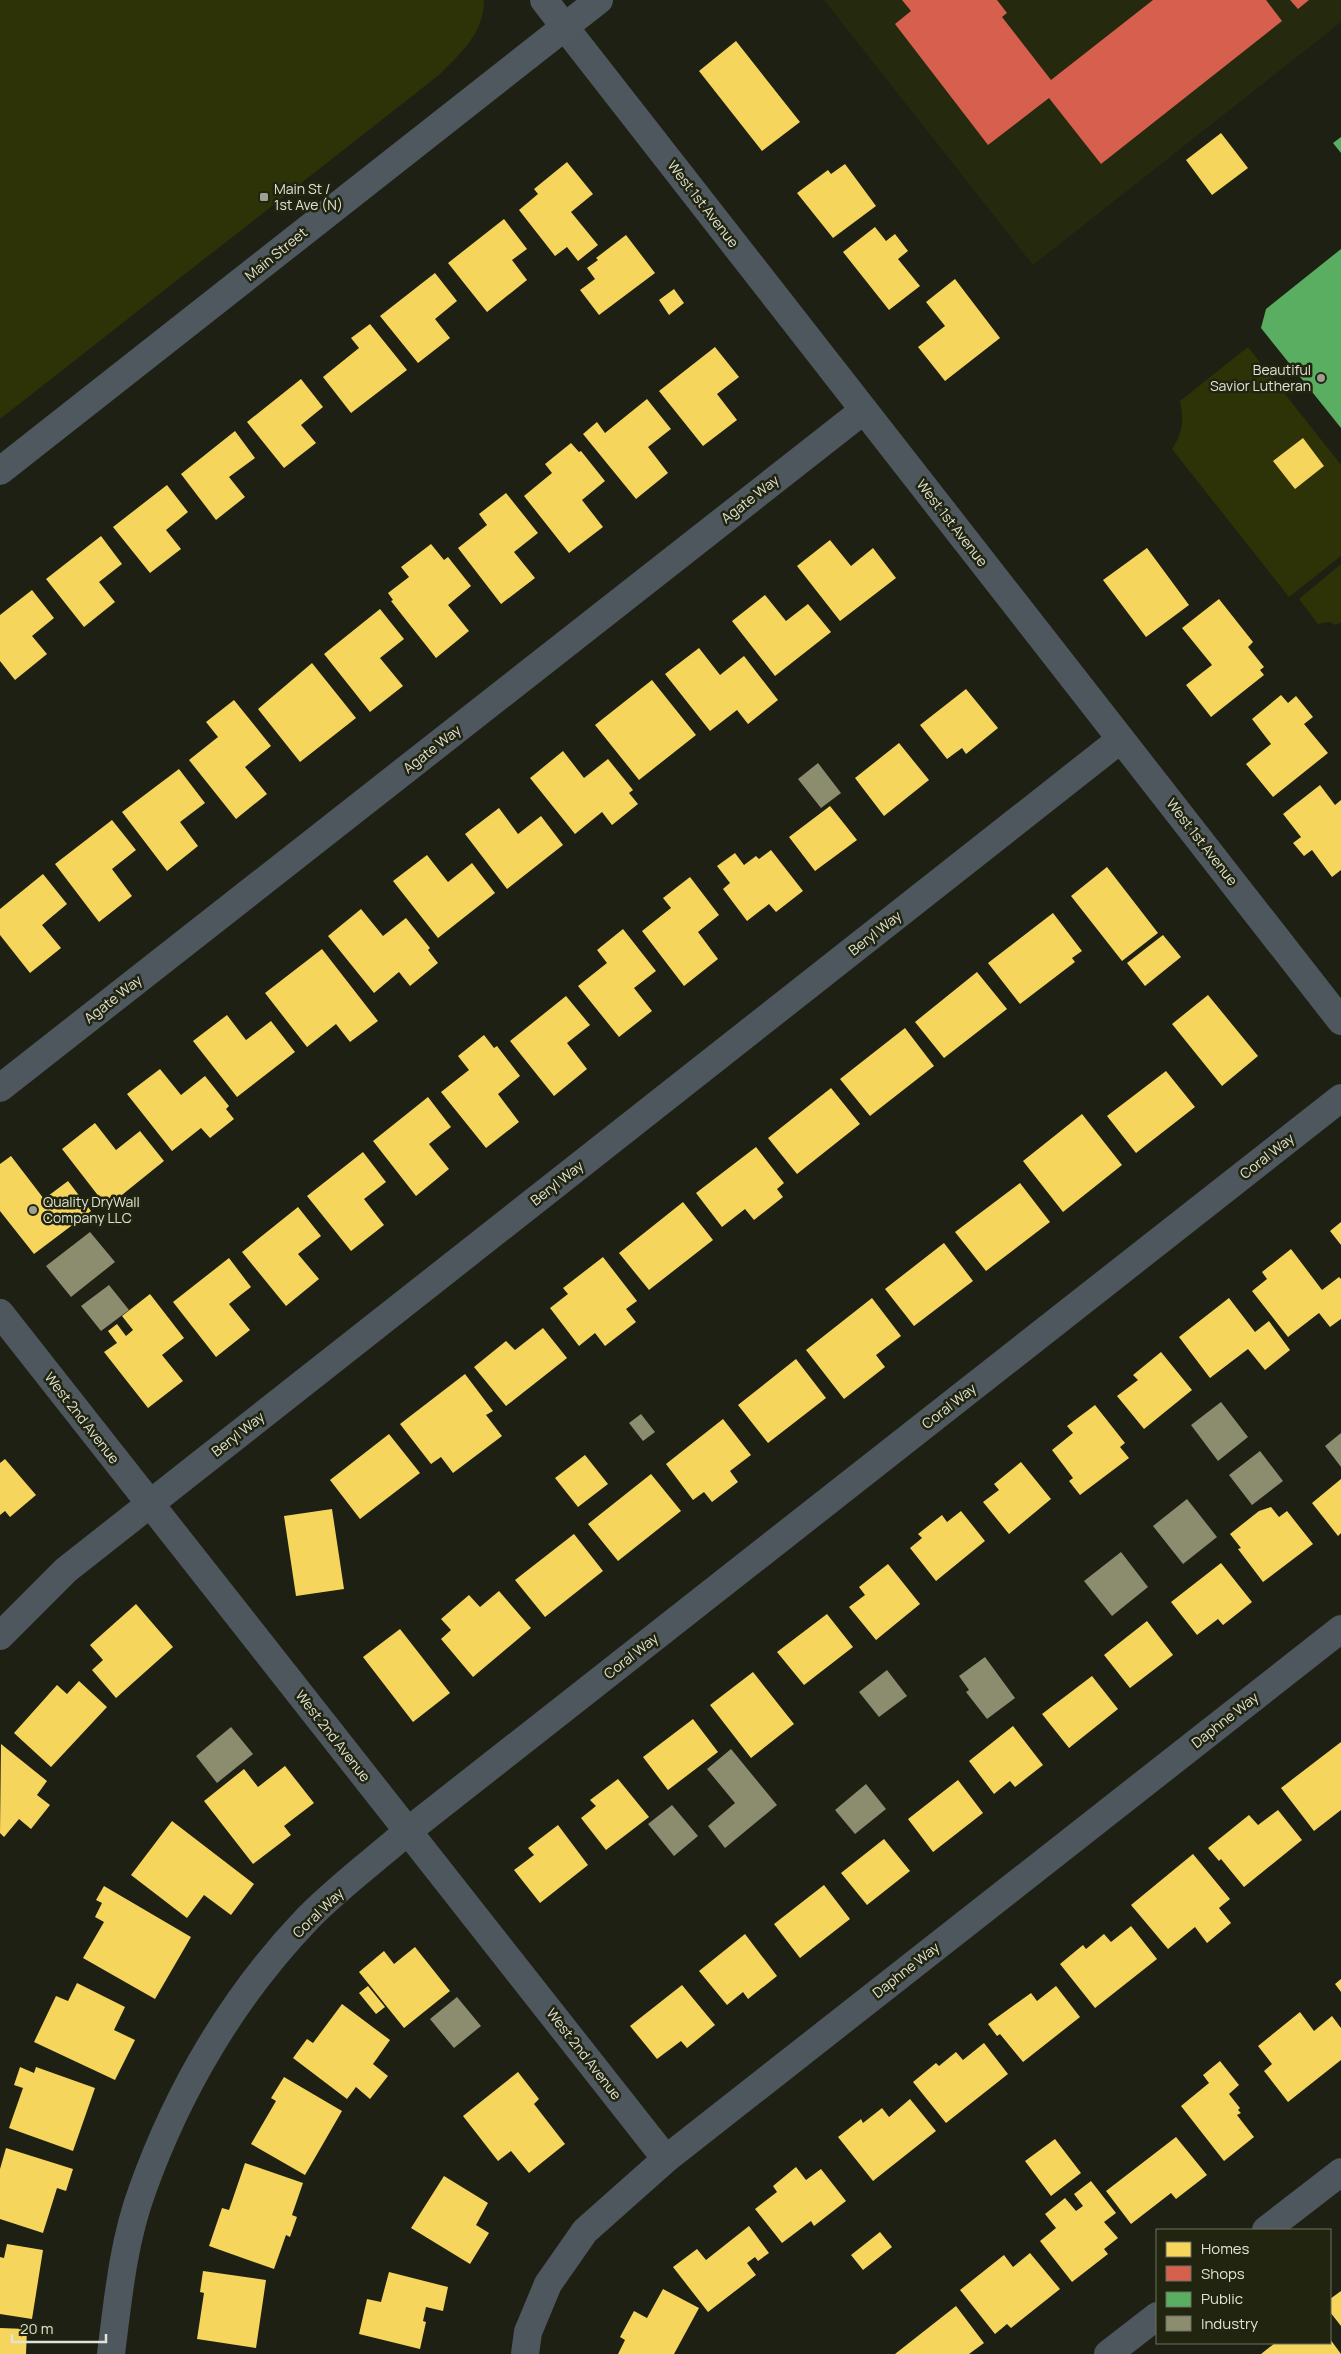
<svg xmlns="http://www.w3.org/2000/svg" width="1341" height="2354" viewBox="0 0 1341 2354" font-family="Manrope,sans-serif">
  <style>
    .built { fill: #252a0e }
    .green { fill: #2e3307 }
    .homes { fill: #f6d55c }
    .shops { fill: #d6604d }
    .public { fill: #5aae61 }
    .industry { fill: #8c8c6e }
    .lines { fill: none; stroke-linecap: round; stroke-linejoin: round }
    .street { stroke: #4e575d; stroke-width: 28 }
    .secondary { stroke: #4e585e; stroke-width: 28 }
    .poi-dot { fill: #9c9f91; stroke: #21250f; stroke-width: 2 }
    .labels { text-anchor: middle; stroke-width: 5; stroke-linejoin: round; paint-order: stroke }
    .poi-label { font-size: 14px; fill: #e0e3d5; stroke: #21250f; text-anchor: start }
    .street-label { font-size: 14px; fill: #e0e3d5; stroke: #21250f }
  </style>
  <rect width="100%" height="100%" fill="#1e2014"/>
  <path class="built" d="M 824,0 L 1341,0 L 1341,22 L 1033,265 Z"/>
  <path class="green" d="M 0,0 L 484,0 C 484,33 461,53 439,75 L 0,419 Z
    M 1248,347 L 1341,465 L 1341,556 L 1289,597 L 1172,449 C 1183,433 1184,420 1180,401 Z
    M 1341,564 L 1341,622 L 1336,625 L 1329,622 L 1318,624 L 1299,599 Z"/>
  <path class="homes" d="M 736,41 L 800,122 L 762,151 L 699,71 Z
    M 1221,133 L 1248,168 L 1212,195 L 1186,160 Z
    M 567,162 L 593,194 L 571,212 L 598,245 L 578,261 L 567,247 L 555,256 L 519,210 L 538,194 L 534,189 Z
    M 845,164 L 876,206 L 833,238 L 797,193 L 828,170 L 831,174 Z
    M 504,219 L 527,249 L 512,260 L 527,280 L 487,312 L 448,263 Z
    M 875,227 L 886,241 L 895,234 L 908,251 L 898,259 L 920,286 L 889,310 L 843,252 Z
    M 626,235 L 655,273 L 599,315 L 580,290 L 595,279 L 587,268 L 598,260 L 596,258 Z
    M 435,273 L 457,301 L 435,319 L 450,338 L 418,363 L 380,316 Z
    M 955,279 L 1000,338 L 945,381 L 918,347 L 945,326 L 926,302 Z
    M 674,289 L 684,303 L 669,315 L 659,300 Z
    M 370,324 L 407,370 L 351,413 L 323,377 L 359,348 L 351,338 Z
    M 715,347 L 739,377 L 717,394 L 737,420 L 703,446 L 659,391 Z
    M 301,379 L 323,407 L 301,425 L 316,443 L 284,468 L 247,422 Z
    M 647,399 L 671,429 L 648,447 L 668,473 L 636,499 L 583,434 L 597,422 L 605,433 Z
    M 235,431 L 255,458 L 229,477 L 245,497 L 216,520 L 181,474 Z
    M 1303,438 L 1324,466 L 1295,489 L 1273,461 Z
    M 571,443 L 579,452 L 581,451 L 605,481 L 582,500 L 603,527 L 569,553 L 524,496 L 552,473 L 545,464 Z
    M 167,485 L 188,512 L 166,530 L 181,549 L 150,573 L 113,527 Z
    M 506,493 L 538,533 L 514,552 L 535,578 L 501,604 L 458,548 L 487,525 L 479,514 Z
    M 101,536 L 122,564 L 99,582 L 115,602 L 84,627 L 46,579 Z
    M 830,540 L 851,566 L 873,548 L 896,578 L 840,621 L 797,566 Z
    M 431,544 L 444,560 L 448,557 L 471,586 L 448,605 L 469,631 L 436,658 L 391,601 L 393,600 L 388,593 L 409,577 L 401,567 Z
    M 1147,548 L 1189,605 L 1146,637 L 1103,580 Z
    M 32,590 L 54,618 L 32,636 L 47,654 L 15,680 L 0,661 L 0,615 Z
    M 765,595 L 786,621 L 808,604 L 831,632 L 775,676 L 732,621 Z
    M 1219,599 L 1253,642 L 1248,647 L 1264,667 L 1260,670 L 1264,675 L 1211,717 L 1186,685 L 1212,665 L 1182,628 Z
    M 380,609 L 404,639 L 380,658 L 403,686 L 370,712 L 324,654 Z
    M 699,648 L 720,675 L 744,656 L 778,700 L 748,724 L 737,710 L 710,731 L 665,674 Z
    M 312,663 L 356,718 L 300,762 L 258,709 Z
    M 652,680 L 696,735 L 639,780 L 595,725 Z
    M 966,689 L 998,728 L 966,754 L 962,748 L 947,759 L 920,725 Z
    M 1281,695 L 1288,703 L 1296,696 L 1313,717 L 1304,724 L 1328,753 L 1273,797 L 1246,764 L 1271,744 L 1252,719 Z
    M 234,700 L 271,746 L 245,767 L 267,794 L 236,819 L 189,760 L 218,737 L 206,722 Z
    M 899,743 L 929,780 L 884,816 L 855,778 Z
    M 563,751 L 584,778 L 608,759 L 633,790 L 629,793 L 638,804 L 612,825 L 602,812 L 575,834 L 530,778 Z
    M 179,769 L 205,803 L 180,822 L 198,846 L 167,871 L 122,812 Z
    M 1320,785 L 1335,805 L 1341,800 L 1341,870 L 1332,877 L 1312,850 L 1304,856 L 1293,843 L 1301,837 L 1283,814 Z
    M 830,806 L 857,840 L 815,871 L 789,837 Z
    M 499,808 L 518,834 L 541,816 L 563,845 L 507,889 L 465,834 Z
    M 112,820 L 136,850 L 112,869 L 132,896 L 99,922 L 55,864 Z
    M 771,850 L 803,891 L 776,912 L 769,904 L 747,921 L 723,889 L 730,883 L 717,866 L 735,853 L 744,865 L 756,856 L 759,859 Z
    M 427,855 L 448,882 L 472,863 L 495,893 L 438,938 L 393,881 Z
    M 1107,867 L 1158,933 L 1122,961 L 1071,896 Z
    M 43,874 L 67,904 L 42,925 L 61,948 L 30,973 L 0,935 L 0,909 Z
    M 690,877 L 719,915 L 698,932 L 718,959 L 684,986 L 642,931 L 671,908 L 663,898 Z
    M 361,909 L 383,936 L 406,918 L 430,948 L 428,950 L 438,963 L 410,986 L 399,972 L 374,993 L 328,936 Z
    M 1053,913 L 1082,951 L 1072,958 L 1075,962 L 1020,1004 L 988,963 Z
    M 623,929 L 656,971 L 634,988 L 652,1011 L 619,1037 L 578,986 L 607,963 L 597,950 Z
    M 1163,935 L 1181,957 L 1145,986 L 1127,963 Z
    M 322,949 L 378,1021 L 350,1042 L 336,1024 L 307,1047 L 265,993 Z
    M 977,972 L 1007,1009 L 944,1058 L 915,1022 Z
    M 1208,995 L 1258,1056 L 1222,1086 L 1172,1024 Z
    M 566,996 L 590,1025 L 567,1043 L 587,1069 L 554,1096 L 510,1041 Z
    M 227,1015 L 246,1040 L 271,1021 L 295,1052 L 237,1097 L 193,1041 Z
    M 905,1028 L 934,1066 L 870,1116 L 840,1079 Z
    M 484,1035 L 494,1048 L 497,1046 L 520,1076 L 498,1094 L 519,1122 L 486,1148 L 441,1092 L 469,1070 L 458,1056 Z
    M 160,1069 L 181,1095 L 205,1076 L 229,1106 L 226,1109 L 234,1119 L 210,1138 L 201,1128 L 172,1151 L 127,1094 Z
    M 1166,1071 L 1195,1107 L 1136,1153 L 1107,1116 Z
    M 831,1088 L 860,1124 L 797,1174 L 768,1138 Z
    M 428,1097 L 451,1127 L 429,1144 L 449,1169 L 416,1196 L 373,1141 Z
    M 1082,1114 L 1122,1165 L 1063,1212 L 1023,1161 Z
    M 95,1123 L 116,1150 L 140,1131 L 164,1161 L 107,1207 L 62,1149 Z
    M 756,1147 L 784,1183 L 777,1189 L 783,1197 L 754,1220 L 745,1209 L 722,1227 L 696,1193 Z
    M 363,1152 L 386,1182 L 364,1199 L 384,1225 L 351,1251 L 307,1196 Z
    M 11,1156 L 44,1199 L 68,1181 L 91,1211 L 34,1254 L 0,1211 L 0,1164 Z
    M 1020,1183 L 1050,1222 L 986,1271 L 955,1232 Z
    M 683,1202 L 713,1240 L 649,1290 L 619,1253 Z
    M 298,1207 L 321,1236 L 298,1254 L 319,1279 L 286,1306 L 242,1252 Z
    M 1341,1222 L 1341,1245 L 1330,1231 Z
    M 944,1243 L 973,1281 L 914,1326 L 885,1289 Z
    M 1291,1249 L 1322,1290 L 1339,1277 L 1341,1279 L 1341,1319 L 1330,1327 L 1319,1313 L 1288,1337 L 1252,1291 L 1267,1279 L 1262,1272 Z
    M 603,1257 L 637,1301 L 626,1309 L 636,1322 L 605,1346 L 595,1333 L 579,1346 L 550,1308 L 568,1294 L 563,1288 Z
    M 229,1258 L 251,1287 L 229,1304 L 250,1330 L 216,1357 L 173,1302 Z
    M 150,1294 L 184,1338 L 162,1355 L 183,1381 L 148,1408 L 104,1352 L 117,1343 L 108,1331 L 117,1324 L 126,1336 L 133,1330 L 122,1316 Z
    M 872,1298 L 901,1336 L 876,1355 L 885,1367 L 844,1399 L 806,1350 Z
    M 1229,1298 L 1255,1332 L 1269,1321 L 1290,1350 L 1265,1370 L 1248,1349 L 1210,1378 L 1179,1337 Z
    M 543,1328 L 567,1358 L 506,1406 L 474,1367 L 506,1341 L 515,1350 Z
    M 1161,1352 L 1192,1390 L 1144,1429 L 1117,1396 L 1138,1380 L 1133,1375 Z
    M 796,1359 L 826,1398 L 768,1443 L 738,1405 Z
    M 465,1374 L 493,1411 L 486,1415 L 502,1436 L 453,1473 L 441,1457 L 431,1464 L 400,1424 Z
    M 1095,1405 L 1125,1443 L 1120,1447 L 1129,1458 L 1080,1495 L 1069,1481 L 1073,1478 L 1052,1450 L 1073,1433 L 1067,1426 Z
    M 723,1419 L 751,1455 L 730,1471 L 738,1482 L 712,1502 L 704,1492 L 693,1500 L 666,1464 Z
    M 389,1434 L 420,1473 L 360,1519 L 330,1480 Z
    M 585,1455 L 608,1484 L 578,1507 L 555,1478 Z
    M 5,1459 L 36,1495 L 10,1517 L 5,1511 L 0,1515 L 0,1463 Z
    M 1021,1462 L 1051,1499 L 1009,1534 L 983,1502 L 999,1490 L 994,1484 Z
    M 651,1474 L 681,1511 L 618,1561 L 588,1524 Z
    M 1341,1479 L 1341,1533 L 1338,1536 L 1312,1503 Z
    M 1271,1507 L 1279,1517 L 1287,1511 L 1313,1544 L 1263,1582 L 1238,1549 L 1241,1548 L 1230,1534 L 1259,1511 Z
    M 332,1509 L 344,1589 L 296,1596 L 284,1516 Z
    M 961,1511 L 985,1541 L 936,1581 L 910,1548 L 922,1538 L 918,1534 L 942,1515 L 947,1522 Z
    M 574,1534 L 603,1571 L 545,1617 L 515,1580 Z
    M 1221,1563 L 1252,1602 L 1223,1625 L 1218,1619 L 1197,1635 L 1171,1602 Z
    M 888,1564 L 920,1604 L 876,1640 L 849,1607 L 865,1595 L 859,1587 Z
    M 499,1591 L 531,1628 L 473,1677 L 441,1639 L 451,1630 L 441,1619 L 469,1595 L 480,1607 Z
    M 136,1604 L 173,1647 L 116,1698 L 92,1670 L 103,1660 L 90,1645 Z
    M 827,1614 L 853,1647 L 804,1685 L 777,1652 Z
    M 1147,1621 L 1173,1655 L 1130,1688 L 1104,1655 Z
    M 400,1629 L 450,1693 L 413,1722 L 363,1657 Z
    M 753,1672 L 794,1724 L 751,1758 L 710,1705 Z
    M 1092,1676 L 1118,1709 L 1069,1748 L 1042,1714 Z
    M 79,1681 L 107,1707 L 51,1767 L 14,1733 L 57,1685 L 67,1694 Z
    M 693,1719 L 718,1752 L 668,1790 L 643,1757 Z
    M 1013,1726 L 1043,1765 L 1015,1787 L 1010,1781 L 994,1794 L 969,1761 Z
    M 1341,1742 L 1341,1810 L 1314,1831 L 1281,1788 Z
    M 1,1744 L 47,1781 L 37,1795 L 50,1805 L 31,1829 L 19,1819 L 4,1837 L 0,1833 Z
    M 285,1766 L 314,1803 L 284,1826 L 291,1835 L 253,1864 L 204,1801 L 244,1769 L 258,1787 Z
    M 618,1779 L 649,1817 L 606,1850 L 581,1818 L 596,1806 L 590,1800 Z
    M 958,1780 L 983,1813 L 933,1852 L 908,1819 Z
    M 1278,1810 L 1302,1840 L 1244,1887 L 1221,1859 L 1219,1861 L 1208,1848 L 1249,1815 L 1258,1825 Z
    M 172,1821 L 254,1884 L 231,1915 L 204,1895 L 187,1918 L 131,1875 Z
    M 558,1825 L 588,1865 L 540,1903 L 514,1870 L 534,1855 L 528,1848 Z
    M 884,1839 L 910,1871 L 867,1905 L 841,1873 Z
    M 1193,1854 L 1230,1899 L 1219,1908 L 1231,1923 L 1207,1943 L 1195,1927 L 1168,1949 L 1131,1905 Z
    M 824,1885 L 850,1919 L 800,1958 L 774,1924 Z
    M 104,1886 L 191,1937 L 155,1999 L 83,1958 L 104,1922 L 95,1917 L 102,1903 L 96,1900 Z
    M 1131,1926 L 1157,1959 L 1095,2008 L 1060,1964 L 1083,1945 L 1086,1949 L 1104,1934 L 1111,1942 Z
    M 745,1934 L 777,1976 L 748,1999 L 743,1992 L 727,2005 L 699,1971 Z
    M 415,1947 L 450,1991 L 404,2028 L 359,1972 L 384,1951 L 394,1964 Z
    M 1341,1979 L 1341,1992 L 1335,1984 Z
    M 77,1983 L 125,2007 L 114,2030 L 135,2040 L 115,2080 L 34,2042 L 56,1996 L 68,2001 Z
    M 682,1985 L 715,2025 L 687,2048 L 681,2041 L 657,2059 L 630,2026 Z
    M 368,1986 L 385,2007 L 376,2014 L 359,1993 Z
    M 1056,1986 L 1080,2017 L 1023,2062 L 1000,2034 L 997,2036 L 988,2024 L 1031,1993 L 1037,2001 Z
    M 342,2004 L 390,2040 L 373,2064 L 388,2076 L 370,2099 L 356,2087 L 347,2099 L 293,2058 L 307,2039 L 313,2043 Z
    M 1300,2012 L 1314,2031 L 1332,2016 L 1341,2028 L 1341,2060 L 1288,2102 L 1264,2071 L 1272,2064 L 1258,2046 Z
    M 984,2043 L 1008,2074 L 946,2123 L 913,2082 L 936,2063 L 939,2066 L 956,2052 L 963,2060 Z
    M 1220,2061 L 1239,2085 L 1229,2094 L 1240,2108 L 1238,2110 L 1241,2113 L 1237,2115 L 1254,2137 L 1224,2161 L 1181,2106 L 1209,2083 L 1203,2075 Z
    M 20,2067 L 34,2073 L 36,2067 L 95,2088 L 73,2151 L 9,2128 L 23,2088 L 14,2085 Z
    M 518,2072 L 539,2099 L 534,2104 L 565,2144 L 529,2173 L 511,2151 L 498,2161 L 463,2116 Z
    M 284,2077 L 342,2111 L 305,2175 L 251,2144 L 276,2101 L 271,2098 Z
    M 910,2099 L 936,2131 L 873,2181 L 838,2137 L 861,2119 L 863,2123 L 882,2108 L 889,2117 Z
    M 1176,2137 L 1207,2175 L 1176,2199 L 1171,2193 L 1131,2224 L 1106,2191 Z
    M 1055,2139 L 1081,2173 L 1051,2196 L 1025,2161 Z
    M 6,2148 L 73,2169 L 66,2191 L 57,2188 L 43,2233 L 0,2219 L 0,2169 Z
    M 245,2163 L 303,2183 L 292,2215 L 297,2217 L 290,2237 L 286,2235 L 274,2269 L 209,2246 L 222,2208 L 229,2210 Z
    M 796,2167 L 806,2180 L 821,2169 L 846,2201 L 814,2226 L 811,2221 L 782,2243 L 755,2209 L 777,2192 L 773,2186 Z
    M 444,2176 L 488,2203 L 476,2225 L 489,2233 L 470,2264 L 411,2228 Z
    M 1091,2181 L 1116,2213 L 1104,2222 L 1118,2238 L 1104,2249 L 1108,2254 L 1072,2282 L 1040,2241 L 1056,2228 L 1045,2214 L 1065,2198 L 1076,2211 L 1083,2206 L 1074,2194 Z
    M 749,2226 L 769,2253 L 758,2261 L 755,2257 L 747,2263 L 756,2275 L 708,2312 L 673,2267 L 697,2249 L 706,2260 Z
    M 880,2232 L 892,2247 L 863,2270 L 851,2255 Z
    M 7,2244 L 43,2250 L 32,2319 L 0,2314 L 0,2257 L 4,2258 Z
    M 1030,2253 L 1060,2289 L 1011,2328 L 1007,2324 L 995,2334 L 960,2290 L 1004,2255 L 1013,2267 Z
    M 203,2271 L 266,2280 L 256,2348 L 197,2339 L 204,2293 L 200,2292 Z
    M 389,2272 L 448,2287 L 443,2311 L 426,2307 L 423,2321 L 426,2322 L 420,2349 L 359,2334 L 367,2299 L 381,2302 Z
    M 663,2289 L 699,2308 L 674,2354 L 618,2354 L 625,2340 L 620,2337 L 634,2311 L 647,2318 Z
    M 1341,2291 L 1341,2326 L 1330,2312 L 1330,2299 Z
    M 956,2306 L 984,2343 L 969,2354 L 895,2354 Z
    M 0,2328 L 27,2329 L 26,2354 L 0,2354 Z
    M 1330,2339 L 1341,2354 L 1261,2354 L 1275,2343 L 1330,2343 Z"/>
  <path class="shops" d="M 902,0 L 997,0 L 1007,13 L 1002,17 L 1051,80 L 1153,0 L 1266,0 L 1282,21 L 1101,164 L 1049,98 L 988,145 L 895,24 L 911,11 Z
    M 1290,0 L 1309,0 L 1298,9 Z"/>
  <path class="public" d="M 1341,137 L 1341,153 L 1333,143 Z
    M 1341,249 L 1341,428 L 1261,328 L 1266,309 Z"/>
  <path class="industry" d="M 818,763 L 841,793 L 821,808 L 798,779 Z
    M 90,1232 L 115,1262 L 71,1297 L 46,1266 Z
    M 109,1285 L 129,1310 L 101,1331 L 81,1306 Z
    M 1221,1402 L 1248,1437 L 1218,1461 L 1191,1425 Z
    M 641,1414 L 655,1432 L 643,1441 L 629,1423 Z
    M 1341,1433 L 1341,1467 L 1325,1446 Z
    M 1260,1451 L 1283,1481 L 1252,1505 L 1229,1475 Z
    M 1187,1499 L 1217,1537 L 1183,1564 L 1153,1526 Z
    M 1121,1552 L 1148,1587 L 1112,1616 L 1084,1581 Z
    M 985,1657 L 1015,1698 L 987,1719 L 966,1692 L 969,1690 L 959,1676 Z
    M 887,1670 L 907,1696 L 879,1717 L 859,1692 Z
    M 231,1727 L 253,1754 L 217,1783 L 196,1756 Z
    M 731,1749 L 777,1805 L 725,1848 L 708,1826 L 735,1803 L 707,1769 Z
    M 866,1784 L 886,1809 L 855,1834 L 835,1810 Z
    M 672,1805 L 698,1836 L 674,1856 L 648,1824 Z
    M 457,1997 L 481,2026 L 454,2048 L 430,2019 Z"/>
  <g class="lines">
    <path class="street" d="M 564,26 L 1341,1021
      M 0,1088 L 864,410
      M 0,1313 L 666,2159
      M 0,1636 L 66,1570 L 1121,739
      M 1266,2230 L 1341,2172
      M 111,2354 C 118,2299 123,2243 142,2191 C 178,2090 234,1995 308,1918 C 337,1888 376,1859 408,1831 L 1341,1098
      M 525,2354 L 528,2332 L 548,2284 L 585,2231 L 666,2159 L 1341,1629
      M 1108,2354 L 1157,2316"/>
    <path class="secondary" d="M 544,0 L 564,26
      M 0,471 L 599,0"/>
  </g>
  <g class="poi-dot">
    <rect x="259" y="192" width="10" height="10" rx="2.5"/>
    <circle cx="1321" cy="378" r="5"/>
    <circle cx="33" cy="1210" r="5"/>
  </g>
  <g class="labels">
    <g class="poi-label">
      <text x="274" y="194">Main St /<tspan x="274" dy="16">1st Ave (N)</tspan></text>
      <text x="1311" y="375" text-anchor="end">Beautiful<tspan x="1311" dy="16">Savior Lutheran</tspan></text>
      <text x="43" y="1207">Quality DryWall<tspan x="43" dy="16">Company LLC</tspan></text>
    </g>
    <g class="street-label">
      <text transform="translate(703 204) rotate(52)" y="5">West 1st Avenue</text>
      <text transform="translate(276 254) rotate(-39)" y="5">Main Street</text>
      <text transform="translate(750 499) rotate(-38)" y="5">Agate Way</text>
      <text transform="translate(952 523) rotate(52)" y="5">West 1st Avenue</text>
      <text transform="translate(432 749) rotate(-38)" y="5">Agate Way</text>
      <text transform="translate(1202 842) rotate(52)" y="5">West 1st Avenue</text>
      <text transform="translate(875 933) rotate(-38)" y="5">Beryl Way</text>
      <text transform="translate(113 999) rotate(-38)" y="5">Agate Way</text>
      <text transform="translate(1267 1156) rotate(-38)" y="5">Coral Way</text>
      <text transform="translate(557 1183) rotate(-38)" y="5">Beryl Way</text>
      <text transform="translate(949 1406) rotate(-38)" y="5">Coral Way</text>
      <text transform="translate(82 1418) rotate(52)" y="5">West 2nd Avenue</text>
      <text transform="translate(238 1434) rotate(-38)" y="5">Beryl Way</text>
      <text transform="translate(631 1656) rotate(-38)" y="5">Coral Way</text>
      <text transform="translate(1225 1720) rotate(-38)" y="5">Daphne Way</text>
      <text transform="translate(333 1736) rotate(52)" y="5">West 2nd Avenue</text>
      <text transform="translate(318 1913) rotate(-44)" y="5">Coral Way</text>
      <text transform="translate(906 1970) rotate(-38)" y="5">Daphne Way</text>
      <text transform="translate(584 2054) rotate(52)" y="5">West 2nd Avenue</text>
    </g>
  </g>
  <rect x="1156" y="2229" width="175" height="115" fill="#21250f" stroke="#6d715e"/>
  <rect x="1166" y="2242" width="25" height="15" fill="#f6d55c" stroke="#6d715e"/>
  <text x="1201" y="2254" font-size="15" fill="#e0e3d5">Homes</text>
  <rect x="1166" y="2266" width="25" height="15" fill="#d6604d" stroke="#6d715e"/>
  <text x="1201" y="2279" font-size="15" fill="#e0e3d5">Shops</text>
  <rect x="1166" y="2292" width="25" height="15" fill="#5aae61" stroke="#6d715e"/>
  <text x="1201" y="2304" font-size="15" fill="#e0e3d5">Public</text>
  <rect x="1166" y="2316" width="25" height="15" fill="#8c8c6e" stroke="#6d715e"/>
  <text x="1201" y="2329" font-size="15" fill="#e0e3d5">Industry</text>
  <path d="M12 2334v8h94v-8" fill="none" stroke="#e0e3d5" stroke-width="2.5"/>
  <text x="20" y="2334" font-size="15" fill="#e0e3d5" stroke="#21250f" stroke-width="4" paint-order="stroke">20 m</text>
</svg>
